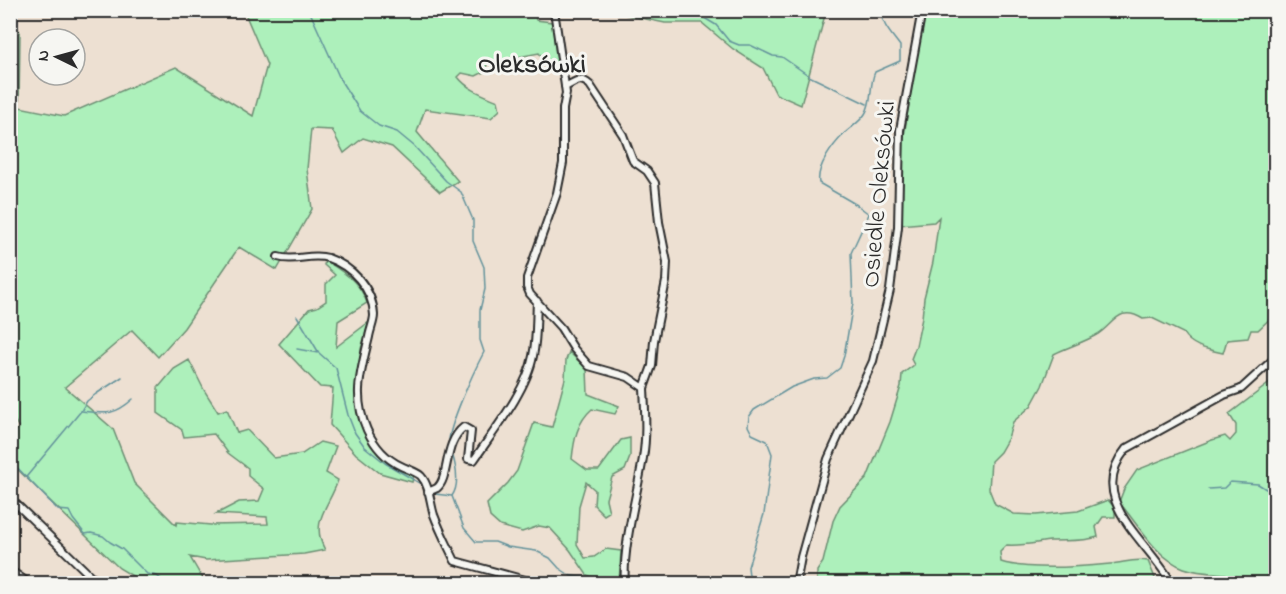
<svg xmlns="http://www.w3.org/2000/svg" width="1286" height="594" viewBox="0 0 1286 594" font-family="'Indie Flower',sans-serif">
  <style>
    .green { fill: #adf0bb; stroke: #6c8e73; stroke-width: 1.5 }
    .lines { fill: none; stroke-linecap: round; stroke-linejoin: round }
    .stream { stroke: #63929b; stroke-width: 1.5 }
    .minor-casing { stroke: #2b2b2b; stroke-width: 10 }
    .minor { stroke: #f6f6f2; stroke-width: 6 }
    .labels { text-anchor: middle; stroke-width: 6; stroke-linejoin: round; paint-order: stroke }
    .street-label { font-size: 26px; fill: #2b2b2b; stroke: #f6f6f2 }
    .neighbourhood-label { font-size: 27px; font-weight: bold; fill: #2b2b2b; stroke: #f6f6f2 }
  </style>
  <rect width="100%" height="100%" fill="#ede0d2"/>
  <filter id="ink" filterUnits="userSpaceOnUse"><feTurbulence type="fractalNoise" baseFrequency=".0167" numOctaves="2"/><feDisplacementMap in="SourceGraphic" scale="12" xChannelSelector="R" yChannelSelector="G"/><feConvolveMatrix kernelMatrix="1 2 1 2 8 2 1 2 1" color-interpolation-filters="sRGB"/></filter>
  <g filter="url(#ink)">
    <path class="green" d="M 534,10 L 536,20 L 552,22 L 557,63 L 547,63 L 539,53 L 487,63 L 486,71 L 476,76 L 462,73 L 458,77 C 468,90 484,95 498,101 L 500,110 L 491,118 L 425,109 L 417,132 L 458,181 L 440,192 L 392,147 L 363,138 L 344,153 L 332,130 L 311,129 L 307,169 L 312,209 L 277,270 L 239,247 L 184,328 L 158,357 L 132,330 L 65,387 L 113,429 L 134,483 L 176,525 L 177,522 L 211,525 L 268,524 L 267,517 L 216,514 L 239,502 L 259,501 L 264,489 L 248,476 L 248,468 L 228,453 L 214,434 L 184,437 L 182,430 L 158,413 L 158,388 L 174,369 L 189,360 L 204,390 L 218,412 L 227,409 L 237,433 L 247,430 L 274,458 L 302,454 L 320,442 L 336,446 L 326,473 L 338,480 C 330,506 309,521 325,550 L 304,554 L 206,560 L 190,557 L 205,583 L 144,583 L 119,568 L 11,463 L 11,436 L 19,428 L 10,412 L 10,18 L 20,33 L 19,107 L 64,116 L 176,67 L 253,116 L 267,65 L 244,11 Z
      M 972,10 L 1275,11 L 1275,314 L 1258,330 L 1251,330 L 1248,338 L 1227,340 L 1223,353 C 1210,350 1191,347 1183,333 L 1152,318 L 1143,319 C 1119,304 1114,324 1098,334 C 1085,342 1068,347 1054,354 L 1042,386 L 1031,406 L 1013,422 L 1008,438 L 1000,452 L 991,461 L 989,489 L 995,504 L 1014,514 L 1036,515 L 1078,511 L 1108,500 L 1115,508 L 1115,517 L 1103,517 L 1096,527 L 1098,537 C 1082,542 1067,540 1050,541 C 1035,543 1022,546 1007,545 L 1000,552 L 1001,562 C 1030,571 1079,567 1110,564 C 1124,563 1134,558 1148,561 L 1155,578 L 1151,583 L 817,584 L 817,571 L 823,562 L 833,521 L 840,506 L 867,478 L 890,422 L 901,386 L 902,374 L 914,365 L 911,359 L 916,346 L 922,318 L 924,298 L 933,262 L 939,217 L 934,222 L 899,225 L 902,151 L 912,81 L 925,11 L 957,11 L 960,15 L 971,14 Z
      M 626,11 L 626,10 L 826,11 L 801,105 L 776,94 L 763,68 L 733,49 L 702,23 L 665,23 L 626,15 Z
      M 325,260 C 343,272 360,281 367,303 L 338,321 L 336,347 L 369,322 L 361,349 L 356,398 L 370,441 L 414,474 L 412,482 L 380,473 L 356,454 L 330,425 L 333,388 L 320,387 L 279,344 L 309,309 L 317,307 L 326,301 L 326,284 L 335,275 L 324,265 Z
      M 569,352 L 587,369 L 588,394 L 619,406 L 615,414 L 592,409 C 577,422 574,440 572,459 L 587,470 L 599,470 L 621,440 L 630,438 L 630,457 L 625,470 L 612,477 L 606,499 L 609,512 L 604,515 L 594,505 L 595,490 L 586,482 L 579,506 L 577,544 L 585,558 L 594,557 L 606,549 L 621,551 L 619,583 L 607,583 L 587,575 L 570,550 L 550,528 L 539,526 L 522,532 L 500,526 L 490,517 L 487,504 L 508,483 L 517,471 L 534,423 L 552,427 L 565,379 L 566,360 Z
      M 1275,379 L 1276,542 L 1268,550 L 1271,563 L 1266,583 L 1232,583 L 1226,574 C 1213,573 1198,573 1184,568 C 1156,558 1138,524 1119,502 L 1124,489 L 1137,470 L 1212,440 L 1225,436 L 1230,441 L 1236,434 L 1236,425 L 1229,414 Z"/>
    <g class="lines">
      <path class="stream" d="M 309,10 L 341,81 L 360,111 L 379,126 L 397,132 L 414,146 L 446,181 L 461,192 L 473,220 L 473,241 L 484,267 L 485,289 L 480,310 L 480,340 L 484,352 C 475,369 446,430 449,446
        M 691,10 L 716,25 L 729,41 L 739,45 L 750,45 L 773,56 L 782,57 L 811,77 L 867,104
        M 297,316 L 319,353 L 336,368 L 348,415 L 355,433 L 365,447 L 385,463 L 421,484
        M 297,349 L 319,353
        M 82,411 C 106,414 114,416 133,399
        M 452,453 C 456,466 460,485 452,496 L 464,528 L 476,542 L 495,542 L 508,547 L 536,551 L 550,558 L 559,568 L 571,576 L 587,578 L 602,584
        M 10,460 L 58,510 L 69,511 L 73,519 L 85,534 L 91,533 L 103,536 L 110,542 L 122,549 L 147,574 L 157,576 L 167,584
        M 27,476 L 81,411 L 87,401 L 96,394 L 122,377
        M 1208,489 L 1224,488 L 1230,482 L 1258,484 L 1266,489 L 1276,491
        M 435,494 L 452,496
        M 750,584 L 748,567 L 764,514 L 772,454 L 767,441 L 752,434 L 748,426 L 749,417 L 754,410 L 792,387 L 814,379 L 827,378 L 840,368 L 844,356 L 853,303 L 851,253 L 869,214 L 857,205 L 819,183 C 816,167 833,145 844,134 C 851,127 860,122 865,114 C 873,102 869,85 875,72 L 900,61 L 900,46 C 892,35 882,25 880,10"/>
      <g class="minor-casing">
        <path id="minor" d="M 554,10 L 566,93 L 563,109 L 563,163 L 557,193 L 527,278 L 527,287 L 530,294 L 561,328 L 574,349 L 589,366 L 628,377 L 644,388 C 645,411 647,435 643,458 C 637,495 622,548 625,584
          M 565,87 C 576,82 579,76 590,85 L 623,135 L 633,161 L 647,171 L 655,183 L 659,222 L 667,262 L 666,281 L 654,341 L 652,366 L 644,388
          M 278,257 C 295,262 311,253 328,258 C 351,266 373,288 374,315 C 374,322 370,330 369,337 C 361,371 352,397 367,430 C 374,445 386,459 401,466 C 407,469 417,472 421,476 C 430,486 430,503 434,515 C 440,531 448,546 455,561 L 540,584
          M 428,492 C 430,491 435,489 437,488 C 450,478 443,443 464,427 L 471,431 L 468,459 L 474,460 C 493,432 527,390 533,356 C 537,338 536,319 537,301
          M 10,498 L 99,584
          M 10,570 L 30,584
          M 796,584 L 801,557 L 828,459 L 873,361 L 890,290 L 898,227 L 900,130 L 922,10
          M 1172,584 C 1149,541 1084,500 1126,449 L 1224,395 L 1241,389 L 1276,357"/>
      </g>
      <use href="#minor" class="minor"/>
    </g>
  </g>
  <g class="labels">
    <g class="street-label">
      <text transform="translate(877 194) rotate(-85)" y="9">Osiedle Oleksówki</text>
    </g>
    <g class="neighbourhood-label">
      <text x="532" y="72">Oleksówki</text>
    </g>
  </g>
  <rect width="1286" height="594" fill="none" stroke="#f6f6f2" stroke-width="36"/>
  <rect x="18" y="18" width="1250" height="558" fill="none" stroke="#2b2b2b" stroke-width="2" filter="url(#ink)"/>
  <g transform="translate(57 57) rotate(275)"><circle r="28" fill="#f6f6f2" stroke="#a5a5a2" stroke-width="1.5"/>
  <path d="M0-4.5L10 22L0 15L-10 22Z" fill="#2b2b2b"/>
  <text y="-9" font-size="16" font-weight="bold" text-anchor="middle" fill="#2b2b2b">N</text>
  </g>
</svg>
